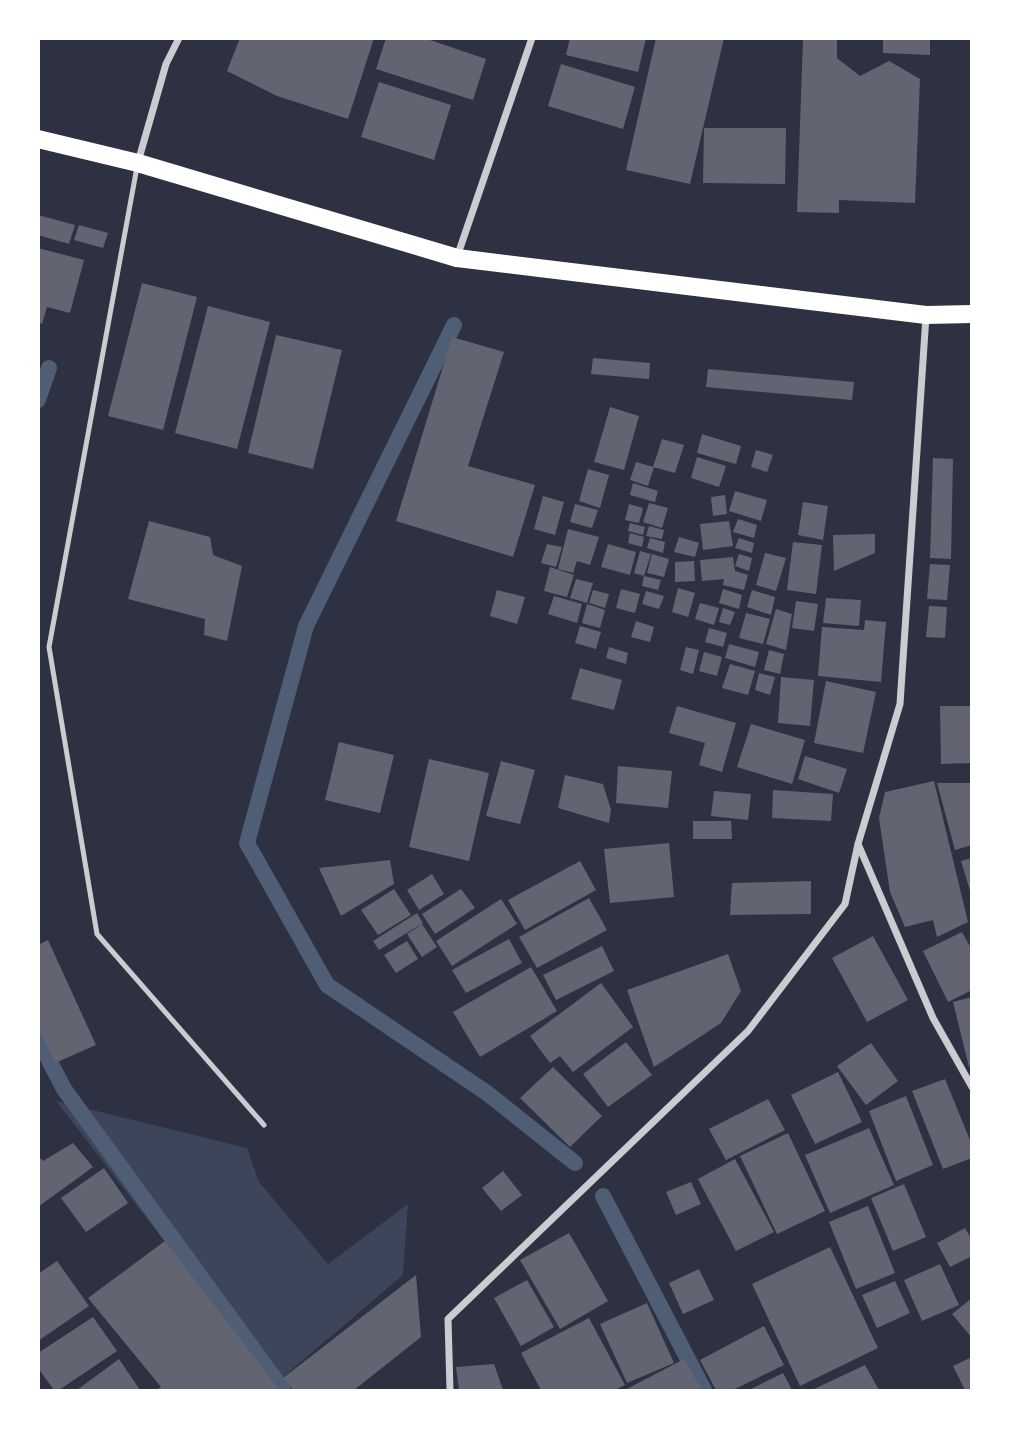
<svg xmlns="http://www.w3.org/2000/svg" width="1010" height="1429" viewBox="0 0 1010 1429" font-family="'PT Sans Narrow',sans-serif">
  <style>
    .green { fill: #3c4559 }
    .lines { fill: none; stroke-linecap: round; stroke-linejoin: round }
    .stream { stroke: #4f5d75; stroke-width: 16 }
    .building { fill: #626471 }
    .service { stroke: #caccd0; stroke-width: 5 }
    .minor { stroke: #caccd0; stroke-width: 7 }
    .primary { stroke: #fff; stroke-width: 18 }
  </style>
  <rect width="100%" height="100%" fill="#2d3142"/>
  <path class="green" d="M 56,1101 L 247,1148 L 259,1182 L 328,1264 L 408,1204 L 403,1275 L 282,1378 L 278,1388 Z"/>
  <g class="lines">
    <path class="stream" d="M 454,325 L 306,626 L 247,843 L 327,985 L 487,1093 L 575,1163
      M 38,400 L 49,368
      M 38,1039 L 64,1089 L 283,1390
      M 603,1196 L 704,1390"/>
  </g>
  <path class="building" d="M 240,38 L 374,38 L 348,119 L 277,96 L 227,71 Z
    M 386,38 L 424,38 L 486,59 L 473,100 L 376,69 Z
    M 570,38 L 646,38 L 638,72 L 566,55 Z
    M 656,38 L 724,38 L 690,184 L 626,170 Z
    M 803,38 L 837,38 L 837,58 L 860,76 L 889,61 L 920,79 L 915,203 L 839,200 L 839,213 L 797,212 Z
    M 883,38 L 930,38 L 930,55 L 883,53 Z
    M 561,64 L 635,87 L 623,129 L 548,106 Z
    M 379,82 L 451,105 L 434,160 L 361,137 Z
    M 704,128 L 786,128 L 785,184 L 703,183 Z
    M 38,215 L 75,225 L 69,244 L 38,235 Z
    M 79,225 L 108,233 L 103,248 L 74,240 Z
    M 38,248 L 84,260 L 70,313 L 47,307 L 42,324 L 38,322 Z
    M 142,283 L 197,297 L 163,430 L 108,416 Z
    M 208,306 L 270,322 L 237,449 L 175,433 Z
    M 276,335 L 342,350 L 313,469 L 248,453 Z
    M 452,337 L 504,352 L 468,466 L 535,485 L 513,557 L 396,521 Z
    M 593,358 L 650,363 L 649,379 L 591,374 Z
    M 708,369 L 854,382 L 852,400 L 706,387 Z
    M 610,407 L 639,416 L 624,470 L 594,462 Z
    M 702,434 L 741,446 L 736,464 L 697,453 Z
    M 662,439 L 684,445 L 675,473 L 653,467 Z
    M 756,450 L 773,455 L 767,472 L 751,467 Z
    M 697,457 L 726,466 L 719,487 L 691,478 Z
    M 933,458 L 953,459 L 951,559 L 930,558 Z
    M 636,462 L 654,467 L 648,486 L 630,480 Z
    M 588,469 L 609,475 L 600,508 L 579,501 Z
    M 633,483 L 658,491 L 655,502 L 630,495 Z
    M 735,491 L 767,500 L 761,521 L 729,511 Z
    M 725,495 L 727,514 L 713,516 L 711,497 Z
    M 543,496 L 564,502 L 555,535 L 534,529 Z
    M 803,502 L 828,506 L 823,540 L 798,535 Z
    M 649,503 L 668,508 L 662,528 L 643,522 Z
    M 575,504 L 598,510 L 592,528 L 570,522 Z
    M 629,504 L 643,508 L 639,523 L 625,520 Z
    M 738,519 L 757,525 L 754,538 L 733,532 Z
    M 149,521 L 210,537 L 213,555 L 242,566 L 227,641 L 204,635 L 205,619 L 128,599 Z
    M 729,521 L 733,546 L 703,550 L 700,524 Z
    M 630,523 L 645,527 L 643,535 L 628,531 Z
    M 649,526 L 664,530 L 662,539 L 646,536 Z
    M 568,529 L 599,537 L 590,565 L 577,561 L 573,573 L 558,569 Z
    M 630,533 L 644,537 L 642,547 L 628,543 Z
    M 875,534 L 875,553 L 834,571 L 833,535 Z
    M 679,537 L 699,543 L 695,557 L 674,552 Z
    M 650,538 L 665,542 L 663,553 L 647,548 Z
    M 739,538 L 754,543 L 752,553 L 735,548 Z
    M 793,542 L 822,545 L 816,594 L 787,590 Z
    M 547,544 L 562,547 L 556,567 L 541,563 Z
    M 608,544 L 636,552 L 630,575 L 601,567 Z
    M 640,551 L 651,554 L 644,576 L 634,573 Z
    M 765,553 L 786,558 L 776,591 L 756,585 Z
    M 652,554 L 669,559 L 664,577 L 647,573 Z
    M 739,554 L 752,558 L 749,571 L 735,566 Z
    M 733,557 L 735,571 L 748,575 L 744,590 L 723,585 L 724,579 L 702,581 L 700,560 Z
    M 694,561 L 695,581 L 675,582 L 675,562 Z
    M 930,564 L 950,565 L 947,600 L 927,599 Z
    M 550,567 L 574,575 L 567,597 L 544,591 Z
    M 644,576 L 661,580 L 658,590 L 642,586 Z
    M 576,579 L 593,583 L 587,603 L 570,598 Z
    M 678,588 L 695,593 L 688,617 L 672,612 Z
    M 621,589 L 640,594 L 635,613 L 616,608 Z
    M 723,589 L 742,595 L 739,609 L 719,603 Z
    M 497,590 L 525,597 L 517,624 L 490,616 Z
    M 593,590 L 609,594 L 605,608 L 589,603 Z
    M 752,590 L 775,597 L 771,615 L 747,607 Z
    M 646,591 L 664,596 L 659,609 L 642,604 Z
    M 554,596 L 582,604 L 577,623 L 548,614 Z
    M 826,598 L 861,600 L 859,626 L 823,623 Z
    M 796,601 L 818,604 L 814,631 L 792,628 Z
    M 700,603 L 719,608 L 714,625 L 695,619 Z
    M 587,604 L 605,610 L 600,628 L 582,623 Z
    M 929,606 L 947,607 L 945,638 L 926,637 Z
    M 723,608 L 735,612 L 730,625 L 719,622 Z
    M 776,609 L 792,614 L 786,650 L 766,644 Z
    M 746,613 L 770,619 L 763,644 L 739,638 Z
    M 865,620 L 886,622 L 881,682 L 818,676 L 822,627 L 864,630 Z
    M 636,621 L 654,627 L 650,642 L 631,637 Z
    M 580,626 L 601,632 L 596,649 L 575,643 Z
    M 709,628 L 727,633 L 723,647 L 705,642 Z
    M 729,644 L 759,652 L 755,667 L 725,658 Z
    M 609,647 L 628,653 L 626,664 L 606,658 Z
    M 686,647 L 699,650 L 693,674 L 680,670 Z
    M 769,650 L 784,654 L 780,674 L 764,670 Z
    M 704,652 L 722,657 L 717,676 L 699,671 Z
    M 730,664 L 755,671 L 748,695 L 722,688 Z
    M 580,668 L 622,680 L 614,710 L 571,699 Z
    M 759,673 L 775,677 L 770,695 L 755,690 Z
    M 781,677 L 814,680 L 810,726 L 778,723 Z
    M 826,681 L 876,692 L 863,753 L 814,743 Z
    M 677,706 L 736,723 L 722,772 L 699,765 L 705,743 L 669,733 Z
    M 940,706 L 972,706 L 972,763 L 941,764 Z
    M 751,724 L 805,740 L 792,784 L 737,767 Z
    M 339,742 L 394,755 L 380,813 L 325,800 Z
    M 805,756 L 847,769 L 839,793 L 798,779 Z
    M 429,759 L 489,773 L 469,861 L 409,847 Z
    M 501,761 L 535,770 L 520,824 L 486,816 Z
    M 618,766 L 672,771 L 668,808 L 616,803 Z
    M 565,775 L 603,784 L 611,810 L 609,823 L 558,808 Z
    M 934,781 L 968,922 L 937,937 L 933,920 L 905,927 L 890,892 L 879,818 L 885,792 Z
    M 937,783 L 972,783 L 972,845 L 955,850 Z
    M 773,790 L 833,794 L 831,821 L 772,818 Z
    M 714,791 L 751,794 L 748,820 L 711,816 Z
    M 693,821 L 731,821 L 732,839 L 693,839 Z
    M 669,843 L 674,897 L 610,903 L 604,849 Z
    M 972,858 L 972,894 L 971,894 L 961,861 Z
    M 390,860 L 394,884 L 341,916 L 319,868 Z
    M 580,861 L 596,890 L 525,930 L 508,900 Z
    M 432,874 L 444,894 L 419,910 L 407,890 Z
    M 811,881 L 811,914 L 730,915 L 732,883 Z
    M 394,889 L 411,915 L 378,935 L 361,910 Z
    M 461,889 L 475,908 L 435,934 L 422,914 Z
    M 589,898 L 607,930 L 537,968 L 519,937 Z
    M 501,899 L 517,924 L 452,966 L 436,941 Z
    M 417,913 L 423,923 L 379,950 L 373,941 Z
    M 422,924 L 437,947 L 422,957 L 407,934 Z
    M 962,932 L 972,950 L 972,990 L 948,1002 L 923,951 Z
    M 873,936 L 908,1000 L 867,1022 L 832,958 Z
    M 509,939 L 522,963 L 466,993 L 452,970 Z
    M 48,940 L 96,1045 L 55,1063 L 38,1028 L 38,945 Z
    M 407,941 L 418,959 L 396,973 L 384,955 Z
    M 602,946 L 614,971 L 556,1000 L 543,975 Z
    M 728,954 L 741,991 L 721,1023 L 654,1067 L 627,990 Z
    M 531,967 L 557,1011 L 480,1057 L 453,1012 Z
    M 601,983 L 633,1027 L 573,1072 L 560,1056 L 550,1063 L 530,1036 Z
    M 972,997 L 972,1066 L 969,1067 L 953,1002 Z
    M 626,1042 L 652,1075 L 608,1107 L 583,1074 Z
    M 871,1043 L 898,1081 L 866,1105 L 837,1066 Z
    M 553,1067 L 602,1116 L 570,1147 L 520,1098 Z
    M 838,1072 L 862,1122 L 815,1144 L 791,1095 Z
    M 945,1079 L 972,1145 L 972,1158 L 943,1169 L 912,1091 Z
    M 906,1096 L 933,1165 L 896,1181 L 869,1111 Z
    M 768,1099 L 785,1130 L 726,1160 L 709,1129 Z
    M 869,1128 L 894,1185 L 830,1213 L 805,1155 Z
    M 788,1133 L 825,1211 L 777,1234 L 740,1156 Z
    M 73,1143 L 93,1167 L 38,1207 L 38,1156 L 43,1161 Z
    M 735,1159 L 774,1232 L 736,1251 L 698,1179 Z
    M 104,1168 L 128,1203 L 86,1232 L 61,1198 Z
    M 503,1171 L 522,1195 L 501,1211 L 482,1188 Z
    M 691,1182 L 701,1204 L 676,1215 L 666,1192 Z
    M 904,1184 L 926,1237 L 893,1251 L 871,1198 Z
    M 868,1206 L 895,1273 L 856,1289 L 829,1222 Z
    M 965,1228 L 972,1240 L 972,1256 L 950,1267 L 937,1243 Z
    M 569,1233 L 608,1301 L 560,1329 L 520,1260 Z
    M 165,1241 L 278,1388 L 275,1390 L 156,1390 L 161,1387 L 88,1298 Z
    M 830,1247 L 878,1348 L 800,1386 L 752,1284 Z
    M 57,1261 L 89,1306 L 38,1341 L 38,1274 Z
    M 940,1264 L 959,1305 L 922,1321 L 904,1280 Z
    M 699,1269 L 714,1300 L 683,1314 L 669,1283 Z
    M 416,1275 L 421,1337 L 354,1390 L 293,1390 L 283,1378 Z
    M 527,1280 L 554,1327 L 521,1346 L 494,1298 Z
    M 895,1281 L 910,1313 L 877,1328 L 862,1295 Z
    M 972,1298 L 972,1338 L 952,1314 Z
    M 647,1303 L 674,1363 L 627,1383 L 600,1324 Z
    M 93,1317 L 117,1351 L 59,1390 L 54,1390 L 38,1368 L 38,1353 Z
    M 589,1318 L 625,1385 L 615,1390 L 541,1390 L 521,1353 Z
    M 764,1326 L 784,1365 L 733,1390 L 716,1390 L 700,1360 Z
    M 972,1357 L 972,1390 L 965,1390 L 953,1366 Z
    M 119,1359 L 140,1390 L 77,1390 Z
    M 684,1359 L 702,1390 L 625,1390 Z
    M 494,1364 L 503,1390 L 459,1390 L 456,1367 Z
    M 865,1365 L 879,1390 L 812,1390 Z
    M 783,1373 L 792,1390 L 749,1390 Z"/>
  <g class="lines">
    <path class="service" d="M 137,167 L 49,647 L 97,934 L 264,1125"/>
    <path class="minor" d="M 138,162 L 166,64 L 179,38
      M 457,257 L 532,38
      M 858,844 L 933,1018 L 972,1087
      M 450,1390 L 448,1319 L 748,1031 L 845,904 L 858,844 L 900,704 L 926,316"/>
    <path class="primary" d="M 38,139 L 138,163 L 457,258 L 926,315 L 972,314"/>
  </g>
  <rect width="1010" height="1429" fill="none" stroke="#ffffff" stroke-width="80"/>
</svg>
